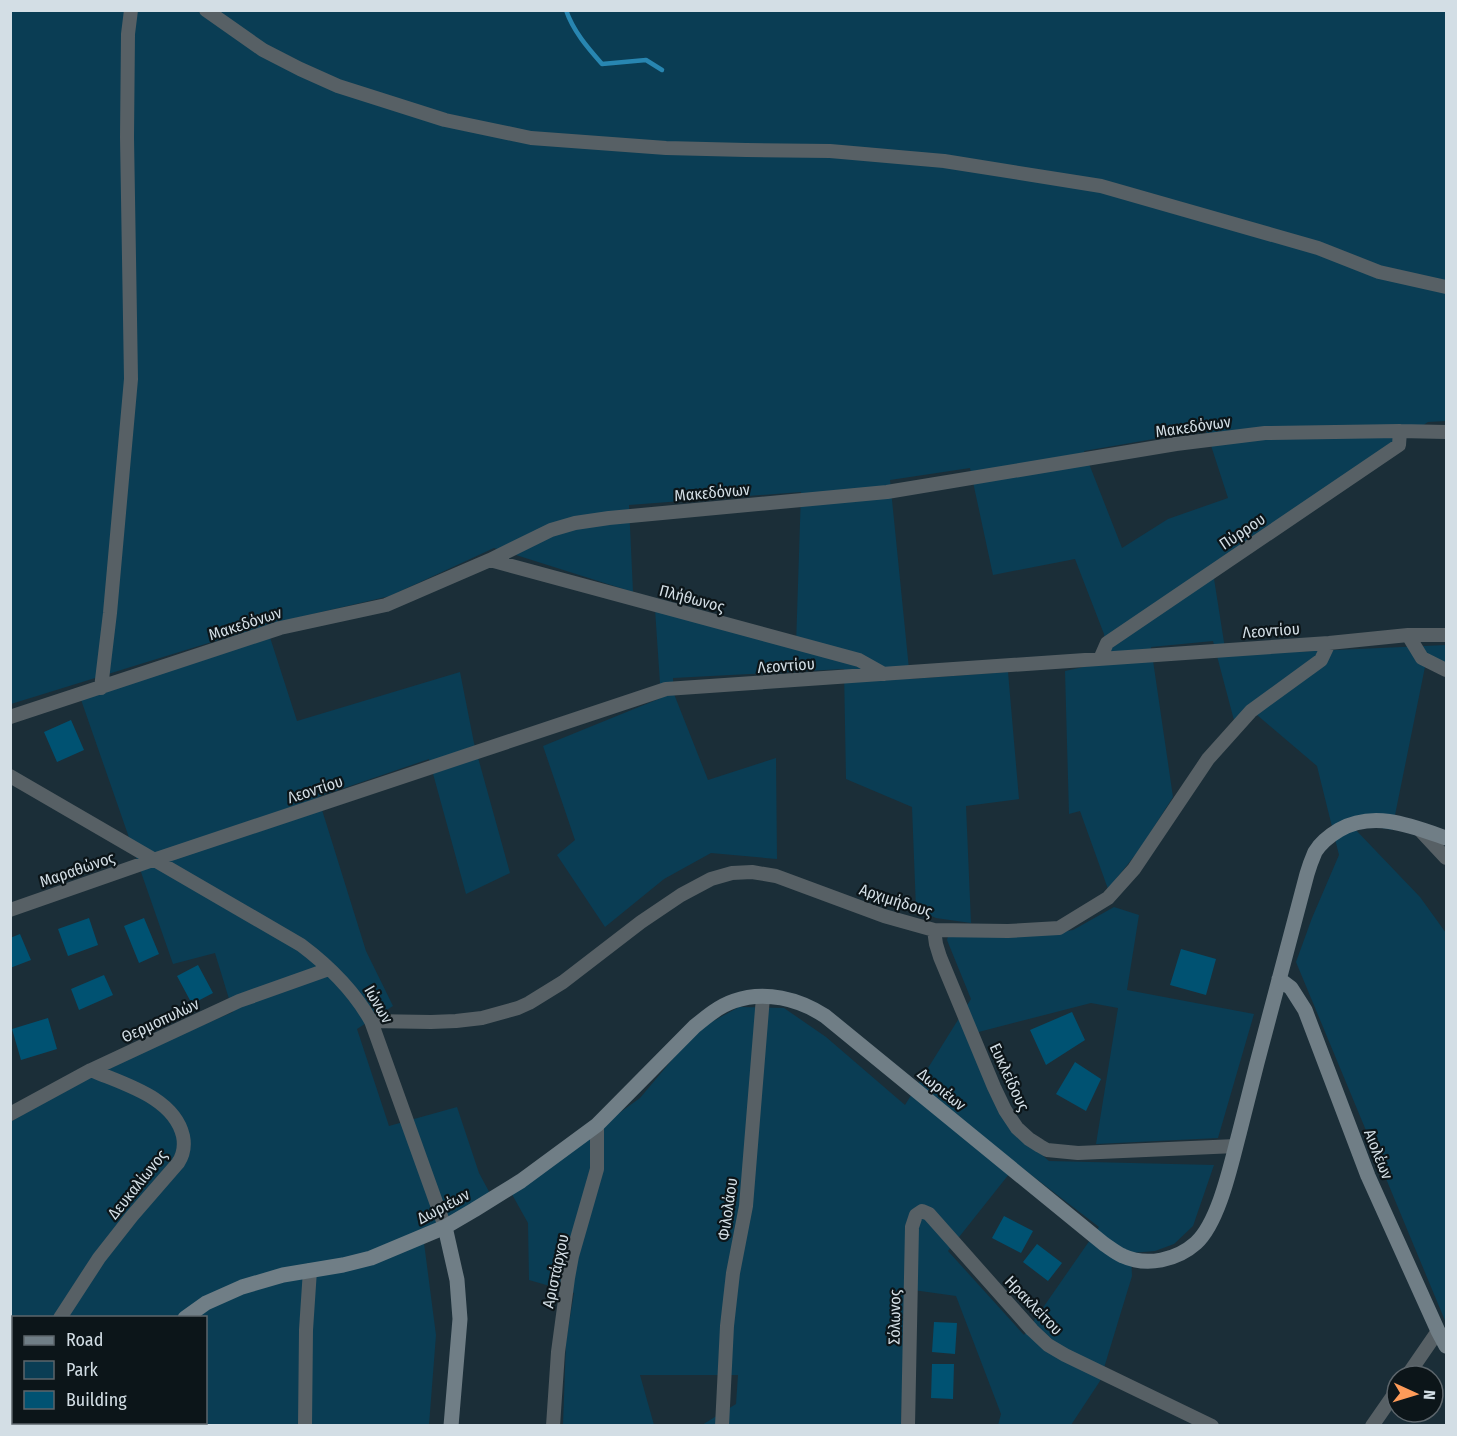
<svg xmlns="http://www.w3.org/2000/svg" width="1457" height="1436" viewBox="0 0 1457 1436" font-family="'Fira Sans Condensed',sans-serif">
  <style>
    .green { fill: #0a3d54; fill-rule: evenodd }
    .lines { fill: none; stroke-linecap: round; stroke-linejoin: round }
    .stream { stroke: #2886b1; stroke-width: 4.5 }
    .building { fill: #005272 }
    .street { stroke: #576065; stroke-width: 14 }
    .secondary { stroke: #707e86; stroke-width: 15 }
    .labels { text-anchor: middle; stroke-width: 4.5; stroke-linejoin: round; paint-order: stroke }
    .street-label { font-size: 16px; fill: #d3dee5; stroke: #0c1519 }
  </style>
  <rect width="100%" height="100%" fill="#1b2e38"/>
  <path class="green" d="M 11,11 L 1446,11 L 1446,421 L 1428,422 L 1212,566 L 1226,655 L 1446,645 L 1446,664 L 1427,657 L 1392,830 L 1371,826 L 1353,827 L 1420,897 L 1446,933 L 1446,1323 L 1296,962 L 1312,918 L 1339,855 L 1317,766 L 1250,709 L 1235,724 L 1213,641 L 1151,647 L 1173,797 L 1140,849 L 1108,889 L 1080,811 L 1069,814 L 1065,671 L 1106,662 L 1104,634 L 1075,559 L 993,575 L 970,468 L 890,480 L 910,679 L 1008,672 L 1019,799 L 966,806 L 971,923 L 936,918 L 916,909 L 912,807 L 846,779 L 844,669 L 673,678 L 674,694 L 708,780 L 776,758 L 777,859 L 711,853 L 664,879 L 605,927 L 557,855 L 575,840 L 543,746 L 661,698 L 655,609 L 796,646 L 801,492 L 629,505 L 633,592 L 494,548 L 390,596 L 266,625 L 297,721 L 460,672 L 474,743 L 510,873 L 466,894 L 429,759 L 318,797 L 366,951 L 393,1006 L 357,1029 L 389,1126 L 457,1107 L 479,1173 L 493,1199 L 424,1243 L 436,1335 L 429,1425 L 11,1425 L 10,1122 L 106,1067 L 233,1012 L 215,953 L 173,964 L 78,691 L 244,632 L 11,704 ZM 1206,430 L 1228,498 L 1168,519 L 1122,548 L 1084,451 ZM 14,1318 L 206,1318 L 206,1422 L 14,1422 Z
    M 1114,907 L 1139,915 L 1127,990 L 1254,1014 L 1218,1138 L 1096,1144 L 1118,1008 L 1091,1003 L 967,1035 L 1011,1128 L 1049,1161 L 1214,1165 L 1193,1226 L 1174,1244 L 1155,1251 L 1131,1253 L 1132,1276 L 1100,1381 L 1071,1425 L 998,1425 L 1001,1414 L 956,1296 L 906,1289 L 901,1425 L 702,1425 L 736,1404 L 738,1375 L 640,1375 L 654,1425 L 563,1425 L 566,1341 L 574,1293 L 529,1280 L 528,1223 L 509,1189 L 572,1147 L 640,1098 L 697,1030 L 739,1007 L 784,1008 L 826,1037 L 905,1105 L 971,999 L 947,940 L 949,933 L 1037,936 L 1073,930 ZM 1017,1164 L 1099,1227 L 1024,1335 L 948,1251 Z"/>
  <g class="lines">
    <path class="stream" d="M 566,10 C 573,31 588,48 602,64 L 646,60 L 662,70"/>
  </g>
  <path class="building" d="M 71,720 L 84,750 L 57,762 L 44,732 Z
    M 89,918 L 98,945 L 68,956 L 58,929 Z
    M 144,918 L 159,954 L 139,963 L 124,926 Z
    M 20,934 L 31,960 L 10,968 L 10,938 Z
    M 1181,949 L 1216,959 L 1206,995 L 1170,985 Z
    M 198,965 L 213,993 L 192,1004 L 177,976 Z
    M 104,975 L 113,995 L 79,1010 L 71,989 Z
    M 1072,1012 L 1085,1040 L 1046,1065 L 1030,1030 Z
    M 48,1018 L 57,1049 L 21,1060 L 12,1029 Z
    M 1075,1062 L 1101,1079 L 1086,1111 L 1056,1094 Z
    M 1004,1216 L 1033,1231 L 1021,1253 L 992,1238 Z
    M 1037,1244 L 1062,1263 L 1048,1281 L 1023,1262 Z
    M 934,1322 L 957,1323 L 955,1354 L 932,1352 Z
    M 932,1364 L 954,1364 L 953,1399 L 931,1398 Z"/>
  <g class="lines">
    <path class="street" d="M 206,10 L 263,50 L 300,69 L 338,86 L 445,120 L 531,138 L 666,148 L 746,150 L 830,151 L 944,161 L 1101,186 L 1318,248 L 1379,272 L 1446,287
      M 490,560 L 859,660 L 884,674
      M 1408,635 L 1422,658 L 1446,670
      M 1100,659 L 1107,643 L 1399,445 L 1400,431
      M 101,688 L 110,613 L 131,379 L 127,137 L 128,34 L 131,10
      M 10,717 L 280,628 L 386,605 L 490,560 L 551,530 L 575,523 L 609,518 L 887,492 L 1176,444 L 1265,433 L 1400,431 L 1446,432
      M 10,776 L 301,945 C 329,966 354,991 371,1021 L 445,1227
      M 1419,829 L 1446,858
      M 10,910 L 153,860 L 666,689 L 1329,643 L 1408,635 L 1446,635
      M 934,930 L 936,944 L 940,957 L 994,1087 L 1005,1110 L 1017,1128 L 1029,1139 L 1040,1146 L 1047,1150 L 1078,1153 L 1236,1146
      M 371,1021 L 431,1022 L 456,1021 L 482,1018 L 518,1008 L 529,1003 L 563,982 L 641,922 L 681,895 L 711,879 L 732,873 L 752,872 L 776,876 L 884,916 L 934,930 L 1008,931 L 1059,928 L 1108,898 L 1134,869 L 1208,759 L 1251,711 L 1321,660 L 1329,643
      M 10,1114 L 91,1070 L 239,1001 L 329,969
      M 60,1318 L 99,1258 L 132,1216 L 178,1163 C 184,1154 185,1146 183,1136 C 174,1097 123,1084 91,1070
      M 1407,1376 L 1438,1331
      M 10,1393 L 14,1388
      M 305,1426 L 306,1330 L 310,1270
      M 553,1426 L 558,1352 L 568,1278 L 572,1256 L 597,1169 L 597,1125
      M 722,1426 L 727,1326 L 733,1273 L 746,1206 L 763,997
      M 908,1426 L 912,1227 L 916,1215 L 922,1211 L 929,1214 L 1032,1330 L 1048,1345 L 1065,1355 L 1212,1426
      M 1372,1426 L 1397,1390"/>
    <path class="secondary" d="M 1279,979 L 1291,988 L 1305,1010 L 1368,1176 L 1438,1331 L 1446,1346
      M 445,1227 L 457,1280 L 460,1319 L 451,1426
      M 185,1318 L 206,1303 L 242,1287 L 283,1275 L 343,1265 L 371,1258 L 445,1227 L 474,1210 L 521,1181 L 597,1125 L 694,1027 C 706,1017 719,1006 734,1001 C 765,990 799,999 825,1016 L 1104,1244 C 1110,1248 1116,1253 1123,1256 C 1147,1267 1177,1260 1196,1243 C 1219,1222 1231,1164 1239,1134 C 1245,1110 1251,1087 1257,1063 C 1274,1000 1290,937 1307,874 C 1309,867 1312,859 1315,852 C 1321,842 1329,836 1339,830 C 1374,810 1412,826 1446,838
      M 55,1426 L 59,1422"/>
  </g>
  <g class="labels">
    <g class="street-label">
      <text transform="translate(1193 426) rotate(-8)" y="6">Μακεδόνων</text>
      <text transform="translate(712 492) rotate(-5)" y="6">Μακεδόνων</text>
      <text transform="translate(1242 531) rotate(-34)" y="6">Πύρρου</text>
      <text transform="translate(692 598) rotate(15)" y="6">Πλήθωνος</text>
      <text transform="translate(245 623) rotate(-18)" y="6">Μακεδόνων</text>
      <text transform="translate(1271 630) rotate(-4)" y="6">Λεοντίου</text>
      <text transform="translate(786 665) rotate(-4)" y="6">Λεοντίου</text>
      <text transform="translate(315 789) rotate(-18)" y="6">Λεοντίου</text>
      <text transform="translate(77 869) rotate(-19)" y="6">Μαραθώνος</text>
      <text transform="translate(896 900) rotate(18)" y="6">Αρχιμήδους</text>
      <text transform="translate(379 1004) rotate(60)" y="6">Ιώνων</text>
      <text transform="translate(160 1020) rotate(-25)" y="6">Θερμοπυλών</text>
      <text transform="translate(1010 1077) rotate(65)" y="6">Ευκλείδους</text>
      <text transform="translate(942 1089) rotate(39)" y="6">Δωριέων</text>
      <text transform="translate(1379 1154) rotate(68)" y="6">Αιολέων</text>
      <text transform="translate(137 1184) rotate(-51)" y="6">Δευκαλίωνος</text>
      <text transform="translate(443 1206) rotate(-28)" y="6">Δωριέων</text>
      <text transform="translate(727 1209) rotate(-82)" y="6">Φιλολάου</text>
      <text transform="translate(555 1271) rotate(-78)" y="6">Αριστάρχου</text>
      <text transform="translate(1034 1305) rotate(46)" y="6">Ηρακλείτου</text>
      <text transform="translate(894 1317) rotate(-89)" y="6">Σόλωνος</text>
    </g>
  </g>
  <rect width="1457" height="1436" fill="none" stroke="#d3dee5" stroke-width="24"/>
  <rect x="12" y="1316" width="195" height="108" fill="#0c1519" stroke="#5c656b" stroke-width="1.5"/>
  <rect x="24" y="1336" width="30" height="9" fill="#707e86" stroke="#5c656b" stroke-width="1.5"/>
  <text x="66" y="1346" font-size="18" fill="#d3dee5">Road</text>
  <rect x="24" y="1361" width="30" height="18" fill="#0a3d54" stroke="#5c656b" stroke-width="1.5"/>
  <text x="66" y="1376" font-size="18" fill="#d3dee5">Park</text>
  <rect x="24" y="1391" width="30" height="18" fill="#005272" stroke="#5c656b" stroke-width="1.5"/>
  <text x="66" y="1406" font-size="18" fill="#d3dee5">Building</text>
  <g transform="translate(1415 1394) rotate(94)"><circle r="28" fill="#0c1519" stroke="#5c656b" stroke-width="1.5"/>
  <path d="M0-4.5L10 22L0 15L-10 22Z" fill="#fe9b59"/>
  <text y="-9" font-size="16" font-weight="bold" text-anchor="middle" fill="#d3dee5">N</text>
  </g>
</svg>
